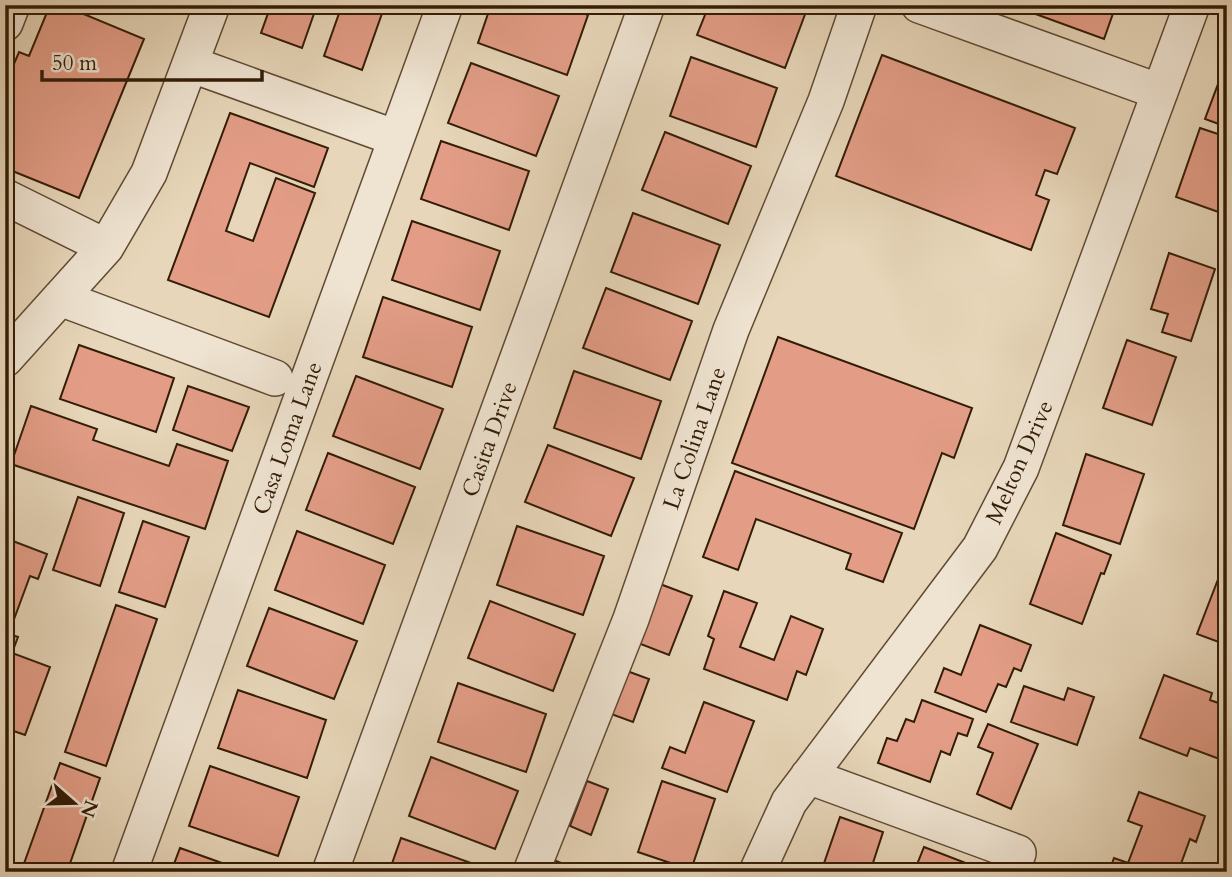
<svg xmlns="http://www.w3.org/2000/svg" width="1232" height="877" viewBox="0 0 1232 877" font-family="Cardo,serif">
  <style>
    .building { fill: #e39d87; stroke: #331c06; stroke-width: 2 }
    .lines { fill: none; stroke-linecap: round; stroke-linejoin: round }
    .minor-casing { stroke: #604a33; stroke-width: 38 }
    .minor { stroke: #efe4d2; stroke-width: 35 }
    .labels { text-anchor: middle; stroke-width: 5; stroke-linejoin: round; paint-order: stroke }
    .street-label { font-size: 23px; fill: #331c06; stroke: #efe4d2 }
  </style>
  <rect width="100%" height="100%" fill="#e7d6b9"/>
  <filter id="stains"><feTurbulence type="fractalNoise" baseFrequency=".00286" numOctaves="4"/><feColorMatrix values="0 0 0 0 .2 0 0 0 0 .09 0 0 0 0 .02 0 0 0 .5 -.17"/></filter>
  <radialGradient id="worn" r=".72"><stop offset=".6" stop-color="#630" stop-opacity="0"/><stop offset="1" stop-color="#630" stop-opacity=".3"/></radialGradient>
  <path class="building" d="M 50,5 L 62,5 L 144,39 L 79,198 L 5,168 L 5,85 L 19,52 L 29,56 Z
    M 271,5 L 317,5 L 302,48 L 261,33 Z
    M 342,5 L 385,5 L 362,70 L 324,56 Z
    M 491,5 L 560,5 L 588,15 L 567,75 L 478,43 Z
    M 709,5 L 798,5 L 807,9 L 785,68 L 697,35 Z
    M 1011,5 L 1116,5 L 1104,39 Z
    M 882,55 L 1075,128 L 1057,174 L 1045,170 L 1036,195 L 1049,200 L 1031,250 L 836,176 Z
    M 691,57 L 777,88 L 756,147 L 670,116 Z
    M 1227,60 L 1227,127 L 1205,119 Z
    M 471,63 L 559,96 L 536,156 L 448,123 Z
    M 230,113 L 328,148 L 314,187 L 250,163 L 226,231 L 253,241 L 276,178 L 315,193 L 269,317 L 168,280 Z
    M 1200,128 L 1227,137 L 1227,215 L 1176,197 Z
    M 665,132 L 751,166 L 728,224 L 642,190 Z
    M 441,141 L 529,171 L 509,230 L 421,199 Z
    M 633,213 L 720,245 L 698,304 L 611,272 Z
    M 412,221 L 500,251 L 480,310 L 392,280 Z
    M 1169,253 L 1215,269 L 1191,341 L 1162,332 L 1168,314 L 1151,309 Z
    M 606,288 L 692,321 L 670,380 L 583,348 Z
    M 383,297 L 472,327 L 452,387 L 363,357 Z
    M 778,337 L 972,408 L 954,458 L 942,453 L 914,529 L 732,463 Z
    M 1127,340 L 1176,357 L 1152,425 L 1103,408 Z
    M 79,345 L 174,378 L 156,432 L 60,399 Z
    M 574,371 L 661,401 L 641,459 L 554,428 Z
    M 356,376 L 443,409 L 420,469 L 333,436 Z
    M 188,386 L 249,407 L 232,451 L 173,430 Z
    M 31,406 L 97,429 L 93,440 L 169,466 L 177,444 L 228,461 L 205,529 L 11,464 Z
    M 548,445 L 634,478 L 611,536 L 525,502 Z
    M 328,453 L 415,487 L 393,544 L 306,510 Z
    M 1086,454 L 1144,474 L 1120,544 L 1063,525 Z
    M 735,471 L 902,533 L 883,582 L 846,569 L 851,554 L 756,519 L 738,570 L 703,557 Z
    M 78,497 L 124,513 L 100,586 L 53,570 Z
    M 143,521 L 189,537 L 165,607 L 119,592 Z
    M 517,526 L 604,556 L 583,615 L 497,585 Z
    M 297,531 L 385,565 L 363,624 L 275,590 Z
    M 1056,533 L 1111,555 L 1104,574 L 1101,573 L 1082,624 L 1030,604 Z
    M 5,538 L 47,554 L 38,579 L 30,576 L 13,622 L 5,619 Z
    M 1227,556 L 1227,645 L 1197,634 Z
    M 660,584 L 692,596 L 669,655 L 638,643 Z
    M 724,591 L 757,603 L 740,647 L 774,660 L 791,616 L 823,629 L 806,675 L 797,671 L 787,700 L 704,669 L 714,639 L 708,636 Z
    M 490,601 L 575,634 L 553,691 L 468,658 Z
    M 116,605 L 157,619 L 106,766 L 65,752 Z
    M 269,608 L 357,641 L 334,699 L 247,666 Z
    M 980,625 L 1031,645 L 1021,671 L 1014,668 L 1006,687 L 998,684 L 986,712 L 935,692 L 944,668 L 961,675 Z
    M 5,633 L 18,637 L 12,653 L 50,667 L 25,735 L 5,728 Z
    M 627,671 L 649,679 L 633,722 L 611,714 Z
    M 1164,675 L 1212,693 L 1210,700 L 1227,706 L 1225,761 L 1190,748 L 1187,756 L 1140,738 Z
    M 458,683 L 546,714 L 526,772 L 438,742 Z
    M 1024,686 L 1064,700 L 1068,688 L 1094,697 L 1077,745 L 1011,722 Z
    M 238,690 L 326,720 L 307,778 L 218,748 Z
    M 922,700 L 973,719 L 967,736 L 958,733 L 950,755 L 941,751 L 930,782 L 878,763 L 887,738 L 897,741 L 906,719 L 914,722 Z
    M 704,702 L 754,721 L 727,792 L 662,768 L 670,747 L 685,753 Z
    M 988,724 L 1038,744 L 1011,809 L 977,794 L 993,753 L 978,747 Z
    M 431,757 L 518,791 L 495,849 L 409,816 Z
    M 60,763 L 100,778 L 67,872 L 21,872 Z
    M 210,766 L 299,797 L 278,856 L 189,826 Z
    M 587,781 L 608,789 L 591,835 L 570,826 Z
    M 662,781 L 715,799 L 691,870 L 638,852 Z
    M 1139,792 L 1205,816 L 1196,842 L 1190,839 L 1178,872 L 1109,872 L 1114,858 L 1128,863 L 1142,826 L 1128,821 Z
    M 840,817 L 883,832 L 870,872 L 821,872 Z
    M 401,838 L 488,869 L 487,872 L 389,872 Z
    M 924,847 L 971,865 L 968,872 L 914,872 Z
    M 180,848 L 247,872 L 171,872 Z
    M 556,861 L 581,871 L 581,872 L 552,872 Z"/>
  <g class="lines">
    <g class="minor-casing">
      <path id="minor" d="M 919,5 L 1160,92
        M 5,23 L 12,5
        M 190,64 L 396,138
        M 5,197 L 106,247
        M 60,298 L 275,378
        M 5,359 L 106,247 L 149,173 L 212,5
        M 808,776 L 1018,853 L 1012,872
        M 129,872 L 445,5
        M 330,872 L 647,5
        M 531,872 L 631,619 L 731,330 L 826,101 L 859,5
        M 757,872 L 789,802 L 980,548 L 1021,468 L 1192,5"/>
    </g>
    <use href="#minor" class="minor"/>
  </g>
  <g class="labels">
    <g class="street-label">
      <text transform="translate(287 438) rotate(-70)" y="8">Casa Loma Lane</text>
      <text transform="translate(694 438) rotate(-71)" y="8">La Colina Lane</text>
      <text transform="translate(489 439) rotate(-70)" y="8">Casita Drive</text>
      <text transform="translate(1019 462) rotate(-66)" y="8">Melton Drive</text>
    </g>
  </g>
  <rect width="1232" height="877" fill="none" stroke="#e7d6b9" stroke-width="28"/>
  <rect x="7" y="7" width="1218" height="863" fill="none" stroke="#331c06" stroke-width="3.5"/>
  <rect x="14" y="14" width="1204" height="849" fill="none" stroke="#331c06" stroke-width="2"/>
  <g transform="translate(74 803) rotate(110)" stroke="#efe4d2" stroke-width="5" paint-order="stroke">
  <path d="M0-5L12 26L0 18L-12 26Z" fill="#331c06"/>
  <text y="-10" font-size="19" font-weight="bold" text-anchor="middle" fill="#331c06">N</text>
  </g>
  <path d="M42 70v10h220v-10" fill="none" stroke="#331c06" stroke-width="3.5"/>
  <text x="52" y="70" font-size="21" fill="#331c06" stroke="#efe4d2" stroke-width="5" paint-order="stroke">50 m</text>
  <rect width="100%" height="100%" filter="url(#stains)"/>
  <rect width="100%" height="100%" fill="url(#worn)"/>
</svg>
